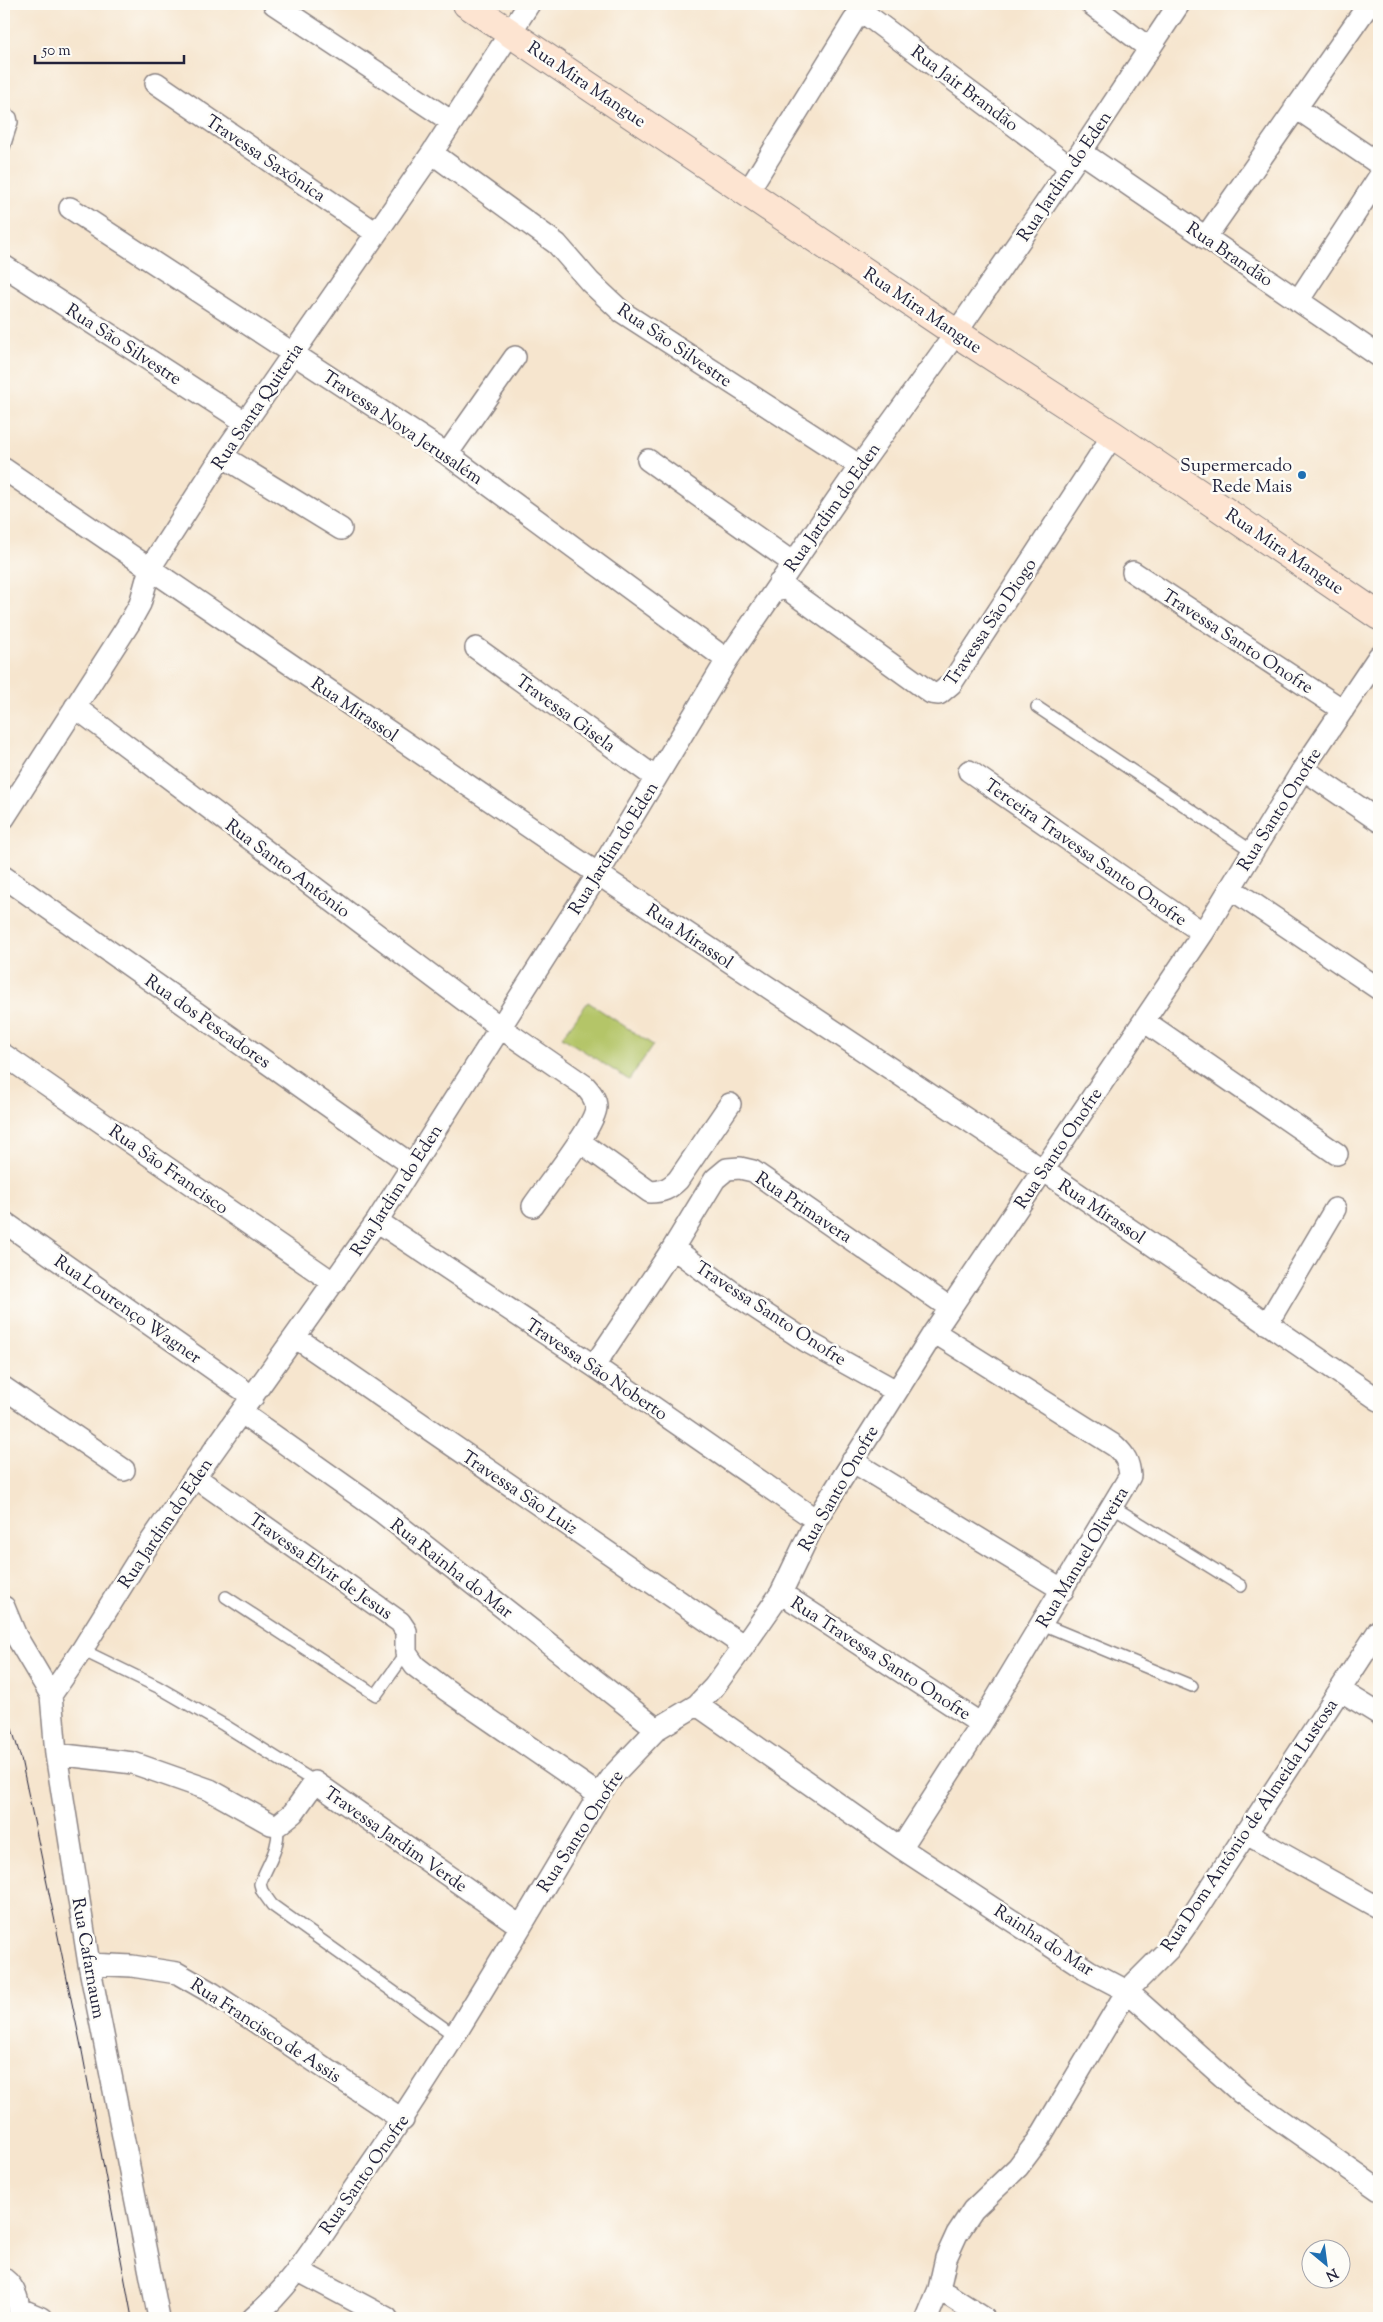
<svg xmlns="http://www.w3.org/2000/svg" width="1383" height="2322" viewBox="0 0 1383 2322" font-family="'Sorts Mill Goudy',serif">
  <style>
    .park { fill: #b4c568; stroke: #6b7452 }
    .lines { fill: none; stroke-linecap: round; stroke-linejoin: round }
    .service-casing { stroke: #8c8484; stroke-width: 14 }
    .minor-casing { stroke: #8c8484; stroke-width: 24 }
    .secondary-casing { stroke: #8c8484; stroke-width: 30 }
    .service { stroke: #fff; stroke-width: 11 }
    .minor { stroke: #fff; stroke-width: 21 }
    .secondary { stroke: #fde4d1; stroke-width: 28 }
    .tram { stroke: #22223b; stroke-width: 1 }
    .poi-dot { fill: #1f6fb2; stroke: #fdfcf7; stroke-width: 2 }
    .labels { text-anchor: middle; stroke-width: 5; stroke-linejoin: round; paint-order: stroke }
    .street-label { font-size: 18px; fill: #22223b; stroke: #fdfcf7 }
    .poi-label { font-size: 18px; fill: #22223b; stroke: #fdfcf7; text-anchor: end }
  </style>
  <rect width="100%" height="100%" fill="#fdfcf7"/>
  <filter id="ink" filterUnits="userSpaceOnUse"><feTurbulence type="fractalNoise" baseFrequency=".02" numOctaves="2"/><feDisplacementMap in="SourceGraphic" scale="10" xChannelSelector="R" yChannelSelector="G"/><feConvolveMatrix kernelMatrix="1 2 1 2 8 2 1 2 1" color-interpolation-filters="sRGB"/></filter>
  <filter id="wash" filterUnits="userSpaceOnUse"><feTurbulence type="fractalNoise" baseFrequency=".0096" numOctaves="4" result="noise"/><feDisplacementMap in="SourceGraphic" scale="20" xChannelSelector="R" yChannelSelector="G"/><feGaussianBlur stdDeviation="1.12" result="paint"/><feColorMatrix in="noise" values="0 0 0 0 0 0 0 0 0 0 0 0 0 0 0 0 0 1.4 0 .05"/><feComposite in="paint" operator="in"/></filter>
  <g filter="url(#wash)">
    <rect width="100%" height="100%" fill="#f6e5ce"/>
    <path class="park" d="M 588,1002 L 653,1045 L 629,1080 L 562,1037 Z"/>
  </g>
  <g filter="url(#ink)">
    <g class="lines">
      <g class="service-casing">
        <path id="service" d="M 4,113 L 11,117 L 12,122 L 4,147
          M 1037,707 L 1252,851
          M 1112,1506 L 1241,1586
          M 226,1597 L 376,1695 L 406,1653
          M 1042,1624 L 1192,1686
          M 82,1650 L 158,1687 L 224,1725 L 315,1782
          M 278,1825 C 279,1852 269,1860 260,1884 L 262,1891 L 272,1905 L 454,2035"/>
      </g>
      <g class="minor-casing">
        <path id="minor" d="M 274,4 L 452,122
          M 1091,4 L 1150,49
          M 860,10 L 1070,167
          M 156,83 L 376,233
          M 1295,107 L 1379,164
          M 1081,152 L 1379,356
          M 432,153 L 557,244 L 590,282 L 622,312 L 860,466
          M 747,193 L 864,4
          M 70,208 L 447,454 L 727,660
          M 1205,238 L 1369,4
          M 4,266 L 245,422
          M 1298,301 L 1379,177
          M 447,454 L 515,357
          M 222,456 L 341,529
          M 648,460 L 793,563
          M 4,469 L 598,874 L 1043,1170 L 1379,1400
          M 1133,572 L 1343,710
          M 779,583 L 931,693 L 939,694 L 951,684 L 1113,435
          M 476,648 L 656,778
          M 75,707 L 501,1028 L 585,1086 C 590,1092 596,1098 596,1107 C 596,1125 545,1188 533,1206
          M 1303,769 L 1379,821
          M 969,771 L 1203,933
          M 4,818 L 130,622 L 140,604 L 150,568 L 222,456 L 432,153 L 529,4
          M 4,877 L 412,1165
          M 1230,888 L 1379,989
          M 1144,1021 L 1337,1154
          M 4,1055 L 334,1283
          M 579,1141 L 650,1192 C 662,1192 669,1189 678,1180 L 730,1104
          M 377,1221 L 594,1366 L 816,1520
          M 4,1222 L 253,1397
          M 673,1248 L 739,1297 L 806,1341 L 896,1391
          M 1267,1324 L 1335,1209
          M 295,1337 L 744,1646
          M 594,1366 L 673,1248 L 715,1179 L 727,1169 L 740,1168 L 753,1171 L 950,1308
          M 4,1388 L 124,1470
          M 242,1413 L 383,1513 L 657,1729
          M 852,1461 L 1063,1590
          M 195,1477 L 400,1622 L 406,1631 L 406,1653 L 415,1666 L 445,1689 L 599,1795
          M 781,1593 L 981,1724
          M 4,1607 L 16,1636 L 51,1695 L 56,1754 L 89,1964 L 159,2318
          M 1340,1690 L 1379,1714
          M 51,1695 L 82,1650 L 138,1560 L 195,1477 L 377,1221 L 598,874 L 727,660 L 860,466 L 956,333 L 1081,152 L 1179,4
          M 697,1705 L 901,1848 L 1089,1971 L 1127,1991 L 1241,2093 L 1379,2190
          M 56,1754 L 133,1763 L 210,1790 L 271,1824 L 278,1825 L 293,1813 L 315,1782 L 520,1926
          M 1245,1833 L 1379,1908
          M 901,1848 L 981,1724 L 1130,1476 C 1129,1462 1125,1455 1115,1446 L 934,1332
          M 89,1964 L 132,1966 L 177,1973 L 212,1993 L 403,2120
          M 297,2270 L 387,2318
          M 4,2279 C 16,2288 20,2304 19,2318
          M 939,2289 L 984,2318
          M 20,2309 L 41,2318
          M 253,2318 C 293,2285 321,2236 351,2193 C 441,2065 519,1929 599,1795 L 615,1773 L 657,1729 L 697,1705 L 714,1687 L 744,1646 L 781,1593 L 816,1520 L 934,1332 L 1203,933 L 1303,769 L 1379,656
          M 927,2318 L 939,2289 L 946,2258 L 957,2234 L 973,2210 L 1018,2167 L 1039,2139 L 1127,1991 L 1170,1948 L 1187,1924 L 1379,1630"/>
      </g>
      <g class="secondary-casing">
        <path id="secondary" d="M 467,4 L 956,333 L 1113,435 L 1379,616"/>
      </g>
      <use href="#service" class="service"/>
      <use href="#minor" class="minor"/>
      <use href="#secondary" class="secondary"/>
      <path class="tram" d="M 4,1702 L 21,1759 L 82,2051 L 132,2318"/>
    </g>
  </g>
  <circle class="poi-dot" cx="1302" cy="475" r="5"/>
  <g class="labels">
    <g class="street-label">
      <text transform="translate(587 84) rotate(34)" y="6">Rua Mira Mangue</text>
      <text transform="translate(965 88) rotate(37)" y="6">Rua Jair Brandão</text>
      <text transform="translate(266 158) rotate(34)" y="6">Travessa Saxônica</text>
      <text transform="translate(1064 176) rotate(-56)" y="6">Rua Jardim do Eden</text>
      <text transform="translate(1230 254) rotate(34)" y="6">Rua Brandão</text>
      <text transform="translate(923 310) rotate(34)" y="6">Rua Mira Mangue</text>
      <text transform="translate(124 344) rotate(33)" y="6">Rua São Silvestre</text>
      <text transform="translate(675 345) rotate(34)" y="6">Rua São Silvestre</text>
      <text transform="translate(257 406) rotate(-56)" y="6">Rua Santa Quiteria</text>
      <text transform="translate(403 427) rotate(34)" y="6">Travessa Nova Jerusalém</text>
      <text transform="translate(832 507) rotate(-55)" y="6">Rua Jardim do Eden</text>
      <text transform="translate(1285 551) rotate(34)" y="6">Rua Mira Mangue</text>
      <text transform="translate(990 622) rotate(-56)" y="6">Travessa São Diogo</text>
      <text transform="translate(1238 641) rotate(33)" y="6">Travessa Santo Onofre</text>
      <text transform="translate(355 709) rotate(34)" y="6">Rua Mirassol</text>
      <text transform="translate(566 713) rotate(36)" y="6">Travessa Gisela</text>
      <text transform="translate(1279 809) rotate(-58)" y="6">Rua Santo Onofre</text>
      <text transform="translate(613 848) rotate(-58)" y="6">Rua Jardim do Eden</text>
      <text transform="translate(1086 852) rotate(35)" y="6">Terceira Travessa Santo Onofre</text>
      <text transform="translate(288 868) rotate(37)" y="6">Rua Santo Antônio</text>
      <text transform="translate(690 936) rotate(34)" y="6">Rua Mirassol</text>
      <text transform="translate(208 1021) rotate(35)" y="6">Rua dos Pescadores</text>
      <text transform="translate(1058 1148) rotate(-56)" y="6">Rua Santo Onofre</text>
      <text transform="translate(169 1169) rotate(35)" y="6">Rua São Francisco</text>
      <text transform="translate(396 1190) rotate(-57)" y="6">Rua Jardim do Eden</text>
      <text transform="translate(804 1207) rotate(34)" y="6">Rua Primavera</text>
      <text transform="translate(1102 1211) rotate(34)" y="6">Rua Mirassol</text>
      <text transform="translate(128 1309) rotate(35)" y="6">Rua Lourenço Wagner</text>
      <text transform="translate(771 1313) rotate(33)" y="6">Travessa Santo Onofre</text>
      <text transform="translate(597 1369) rotate(34)" y="6">Travessa São Noberto</text>
      <text transform="translate(838 1488) rotate(-60)" y="6">Rua Santo Onofre</text>
      <text transform="translate(520 1492) rotate(34)" y="6">Travessa São Luiz</text>
      <text transform="translate(165 1523) rotate(-56)" y="6">Rua Jardim do Eden</text>
      <text transform="translate(1082 1557) rotate(-59)" y="6">Rua Manuel Oliveira</text>
      <text transform="translate(321 1566) rotate(35)" y="6">Travessa Elvir de Jesus</text>
      <text transform="translate(452 1568) rotate(38)" y="6">Rua Rainha do Mar</text>
      <text transform="translate(881 1658) rotate(33)" y="6">Rua Travessa Santo Onofre</text>
      <text transform="translate(1249 1825) rotate(-56)" y="6">Rua Dom Antônio de Almeida Lustosa</text>
      <text transform="translate(580 1831) rotate(-57)" y="6">Rua Santo Onofre</text>
      <text transform="translate(396 1839) rotate(35)" y="6">Travessa Jardim Verde</text>
      <text transform="translate(1044 1940) rotate(33)" y="6">Rainha do Mar</text>
      <text transform="translate(89 1958) rotate(80)" y="6">Rua Cafarnaum</text>
      <text transform="translate(266 2030) rotate(33)" y="6">Rua Francisco de Assis</text>
      <text transform="translate(364 2174) rotate(-55)" y="6">Rua Santo Onofre</text>
    </g>
    <g class="poi-label">
      <text x="1292" y="471">Supermercado<tspan x="1292" dy="21">Rede Mais</tspan></text>
    </g>
  </g>
  <rect width="1383" height="2322" fill="none" stroke="#fdfcf7" stroke-width="20"/>
  <g transform="translate(1326 2264) rotate(151)"><circle r="24" fill="#fdfcf7" stroke="#a5a5ac"/>
  <path d="M0-4L9 19L0 12L-9 19Z" fill="#1f6fb2"/>
  <text y="-8" font-size="14" font-weight="bold" text-anchor="middle" fill="#22223b">N</text>
  </g>
  <path d="M35 55v8h149v-8" fill="none" stroke="#22223b" stroke-width="2.5"/>
  <text x="42" y="55" font-size="15" fill="#22223b" stroke="#fdfcf7" stroke-width="4" paint-order="stroke">50 m</text>
</svg>
